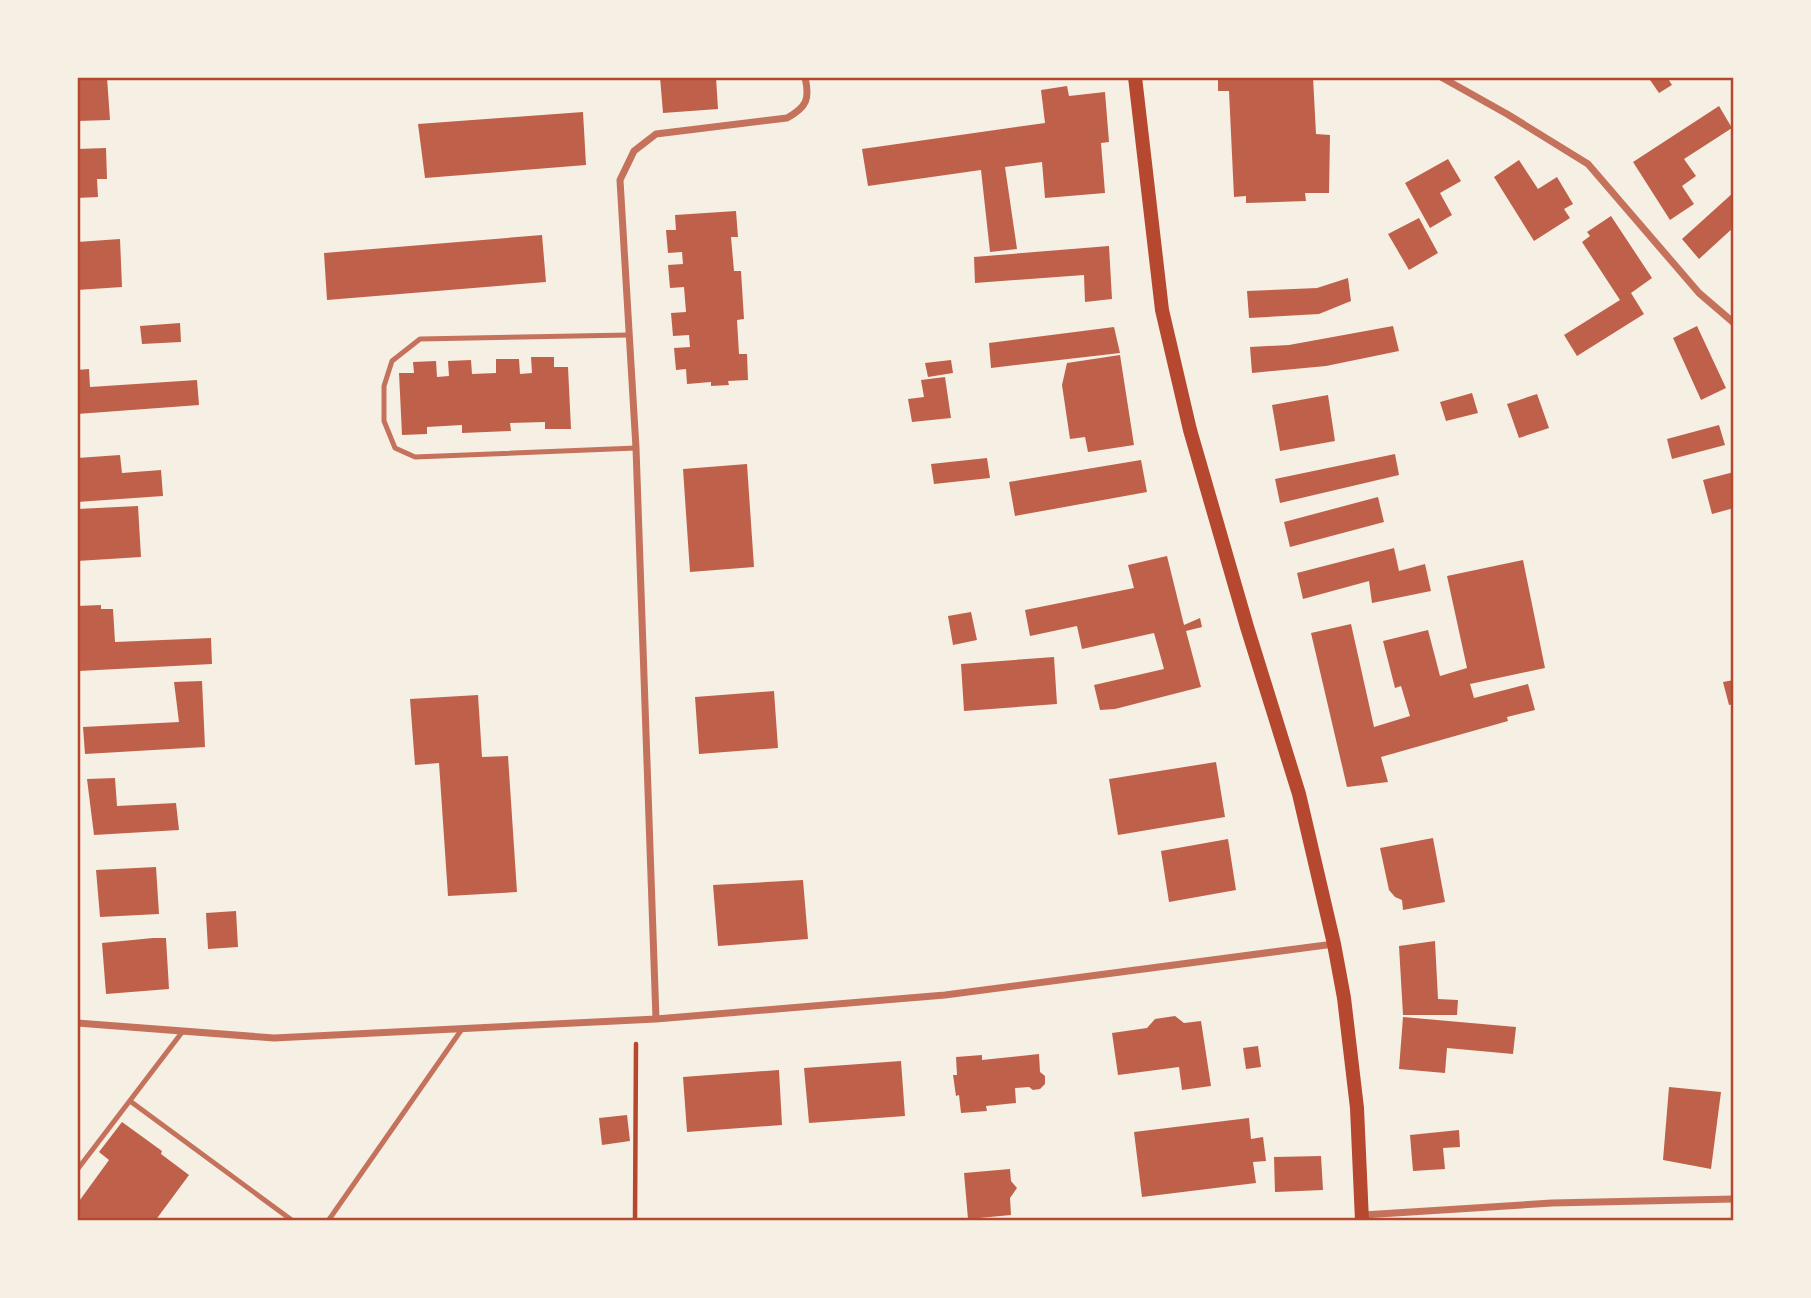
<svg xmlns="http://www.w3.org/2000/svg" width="1811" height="1298" viewBox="0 0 1811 1298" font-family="Poppins,sans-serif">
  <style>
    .building { fill: #bf614a }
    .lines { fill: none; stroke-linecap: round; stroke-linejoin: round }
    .path { stroke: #b5482f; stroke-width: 4.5 }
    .service { stroke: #c5725c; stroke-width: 5 }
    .minor { stroke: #c5725c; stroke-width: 7 }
    .secondary { stroke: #b5482f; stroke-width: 14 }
    .neatline { fill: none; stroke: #b5482f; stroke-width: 2.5 }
  </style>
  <rect width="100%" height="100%" fill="#f6efe4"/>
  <path class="building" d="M 77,77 L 107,77 L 110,120 L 77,121 Z
    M 660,77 L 716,77 L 718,109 L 663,113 Z
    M 1218,77 L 1313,77 L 1316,134 L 1330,135 L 1329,193 L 1305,193 L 1306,201 L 1246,203 L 1246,196 L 1234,197 L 1229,91 L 1218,91 Z
    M 1648,77 L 1667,77 L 1672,85 L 1659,93 Z
    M 1067,86 L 1069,96 L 1105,92 L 1109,142 L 1101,143 L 1105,193 L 1045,198 L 1042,162 L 1005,167 L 1017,249 L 990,252 L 981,170 L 868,186 L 862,149 L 1045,123 L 1041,90 Z
    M 1719,106 L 1732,128 L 1684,159 L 1696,176 L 1682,186 L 1694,204 L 1670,220 L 1633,162 Z
    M 583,112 L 586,165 L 425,178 L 418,124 Z
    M 106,148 L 107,179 L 97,179 L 98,197 L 77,198 L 77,149 Z
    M 1448,159 L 1461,181 L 1440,193 L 1452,215 L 1430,228 L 1405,183 Z
    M 1519,160 L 1538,189 L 1557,177 L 1573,204 L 1564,209 L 1570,218 L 1534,241 L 1494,177 Z
    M 1734,192 L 1734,227 L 1699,259 L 1682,239 Z
    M 736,211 L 738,237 L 731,237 L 734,271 L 741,271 L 744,319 L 737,320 L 739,354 L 747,354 L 748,380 L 728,381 L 729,385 L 711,386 L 711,382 L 687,384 L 686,369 L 676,370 L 674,348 L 690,347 L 689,335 L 673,336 L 671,313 L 686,312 L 684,287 L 670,288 L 668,265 L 683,264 L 682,252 L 668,253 L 666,230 L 676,230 L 675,215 Z
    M 1611,216 L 1652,278 L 1631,293 L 1644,314 L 1577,356 L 1564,335 L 1620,300 L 1582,242 L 1590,236 L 1587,232 Z
    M 1419,218 L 1438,253 L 1409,270 L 1388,234 Z
    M 542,235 L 546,282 L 327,300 L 324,253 Z
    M 120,239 L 122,287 L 77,290 L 77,242 Z
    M 1109,246 L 1112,299 L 1085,302 L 1084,275 L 975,283 L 974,257 Z
    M 1348,278 L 1351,301 L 1319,314 L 1249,318 L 1247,291 L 1317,288 Z
    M 180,323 L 181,342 L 142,344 L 140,326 Z
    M 1393,326 L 1399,351 L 1326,366 L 1252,373 L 1250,347 L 1289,345 Z
    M 1697,326 L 1726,388 L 1701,400 L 1673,338 Z
    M 1114,327 L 1120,353 L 991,368 L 989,343 Z
    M 1120,355 L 1134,445 L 1088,452 L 1085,437 L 1070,439 L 1062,385 L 1067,363 Z
    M 531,357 L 554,357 L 554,367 L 568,367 L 571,429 L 545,429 L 545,422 L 510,423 L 511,431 L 462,433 L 462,425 L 427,427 L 427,434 L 402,435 L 399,373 L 414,373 L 413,362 L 436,361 L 437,377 L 449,376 L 448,361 L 471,360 L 472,374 L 496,373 L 496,359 L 519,359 L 520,374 L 532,373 Z
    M 951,360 L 953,373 L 928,377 L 925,363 Z
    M 89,369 L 90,387 L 197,380 L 199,405 L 77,414 L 77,370 Z
    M 945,377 L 951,418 L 912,422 L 908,399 L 924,397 L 921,380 Z
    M 1472,393 L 1478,413 L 1446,421 L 1440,402 Z
    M 1537,394 L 1549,428 L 1519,438 L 1507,404 Z
    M 1328,395 L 1335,441 L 1280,451 L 1272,405 Z
    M 1719,425 L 1725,445 L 1672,459 L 1667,439 Z
    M 1395,454 L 1399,475 L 1280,503 L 1275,479 Z
    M 120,455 L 122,473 L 161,470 L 163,496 L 77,502 L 77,458 Z
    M 987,458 L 990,478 L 934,484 L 931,464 Z
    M 1141,460 L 1147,492 L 1015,516 L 1009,482 Z
    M 747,464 L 754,567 L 690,572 L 683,469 Z
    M 1734,472 L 1734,508 L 1712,514 L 1703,480 Z
    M 1378,497 L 1384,522 L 1290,547 L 1284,522 Z
    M 138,506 L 141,557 L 77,561 L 77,509 Z
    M 1394,548 L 1399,571 L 1425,564 L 1431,591 L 1372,603 L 1369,581 L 1303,599 L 1297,573 Z
    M 1167,556 L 1184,625 L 1200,618 L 1202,627 L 1186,631 L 1201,687 L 1115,709 L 1100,710 L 1094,685 L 1164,669 L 1154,633 L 1082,649 L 1077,626 L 1030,636 L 1025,610 L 1134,588 L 1128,565 Z
    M 1523,560 L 1545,668 L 1470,684 L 1474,698 L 1528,684 L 1535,710 L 1507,717 L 1508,721 L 1381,757 L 1388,782 L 1347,787 L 1311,633 L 1351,624 L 1374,727 L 1410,716 L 1401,686 L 1395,688 L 1383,641 L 1428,630 L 1440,676 L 1467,668 L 1447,576 Z
    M 101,605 L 101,609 L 113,609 L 115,642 L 211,638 L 212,664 L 79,671 L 77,606 Z
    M 971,612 L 977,640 L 953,645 L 948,616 Z
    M 1054,657 L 1057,704 L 964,711 L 961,664 Z
    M 1734,680 L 1734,704 L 1729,705 L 1723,682 Z
    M 202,681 L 205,747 L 85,754 L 83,727 L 179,722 L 174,682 Z
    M 774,691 L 778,748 L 699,754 L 695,697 Z
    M 478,695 L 482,757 L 508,756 L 517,892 L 448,896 L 439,763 L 415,765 L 410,699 Z
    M 1216,762 L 1225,817 L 1118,835 L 1109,779 Z
    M 115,778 L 117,806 L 176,803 L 179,830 L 94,835 L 87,779 Z
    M 1433,838 L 1445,902 L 1403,910 L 1402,900 L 1395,897 L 1389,890 L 1380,848 Z
    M 1228,839 L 1236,890 L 1169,902 L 1161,851 Z
    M 156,867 L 159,914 L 100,917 L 96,870 Z
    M 803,880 L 808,939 L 718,946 L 713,885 Z
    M 236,911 L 238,947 L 208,949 L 206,913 Z
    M 153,938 L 166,938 L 169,989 L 106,994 L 102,943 Z
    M 1435,941 L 1438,999 L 1458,1000 L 1457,1015 L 1403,1015 L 1399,946 Z
    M 1175,1016 L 1184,1023 L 1201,1021 L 1211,1086 L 1182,1090 L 1179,1067 L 1118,1075 L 1112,1033 L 1147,1028 L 1155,1019 Z
    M 1403,1017 L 1516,1027 L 1513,1054 L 1447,1048 L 1445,1073 L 1399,1069 Z
    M 1258,1046 L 1261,1067 L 1246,1069 L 1243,1048 Z
    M 1039,1054 L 1040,1072 L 1045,1076 L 1045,1084 L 1040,1089 L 1033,1090 L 1029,1087 L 1015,1088 L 1016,1103 L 986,1106 L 987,1111 L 961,1113 L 959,1095 L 956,1096 L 953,1075 L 957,1075 L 956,1057 L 982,1055 L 982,1060 Z
    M 901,1061 L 905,1116 L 809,1123 L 804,1068 Z
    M 779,1070 L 782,1125 L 687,1132 L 683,1077 Z
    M 1669,1087 L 1721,1092 L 1711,1169 L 1663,1160 Z
    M 627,1115 L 630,1141 L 602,1145 L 599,1118 Z
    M 1249,1118 L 1251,1139 L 1263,1137 L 1266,1161 L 1253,1162 L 1256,1183 L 1142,1197 L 1134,1132 Z
    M 122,1122 L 162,1151 L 161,1154 L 189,1175 L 155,1221 L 77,1221 L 77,1204 L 109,1160 L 99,1152 Z
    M 1459,1130 L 1460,1147 L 1443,1148 L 1445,1169 L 1413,1171 L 1410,1135 Z
    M 1321,1156 L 1323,1190 L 1275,1192 L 1274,1157 Z
    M 1010,1169 L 1011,1181 L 1017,1188 L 1010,1198 L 1011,1215 L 968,1219 L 964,1173 Z"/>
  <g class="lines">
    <path class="path" d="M 635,1221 L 636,1044"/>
    <path class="service" d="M 629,335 L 420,339 L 392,361 L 384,386 L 384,421 L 395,448 L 415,457 L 636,448
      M 130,1101 L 293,1221
      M 77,1170 L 183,1031
      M 328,1221 L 462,1029"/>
    <path class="minor" d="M 1441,77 L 1507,114 L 1588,164 L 1699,293 L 1734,323
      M 656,1019 L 636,448 L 620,180 L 634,151 L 656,134 L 787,118 C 807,107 810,99 805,77
      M 77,1023 L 274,1038 L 656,1019 L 945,995 L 1334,944
      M 1363,1215 L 1552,1203 L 1734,1199"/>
    <path class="secondary" d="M 1135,77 L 1162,310 L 1190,430 L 1247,627 L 1299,794 L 1334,944 L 1344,998 L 1357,1108 L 1362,1221"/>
  </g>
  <rect width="1811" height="1298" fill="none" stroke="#f6efe4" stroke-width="158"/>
  <rect x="79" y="79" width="1653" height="1140" class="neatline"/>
</svg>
